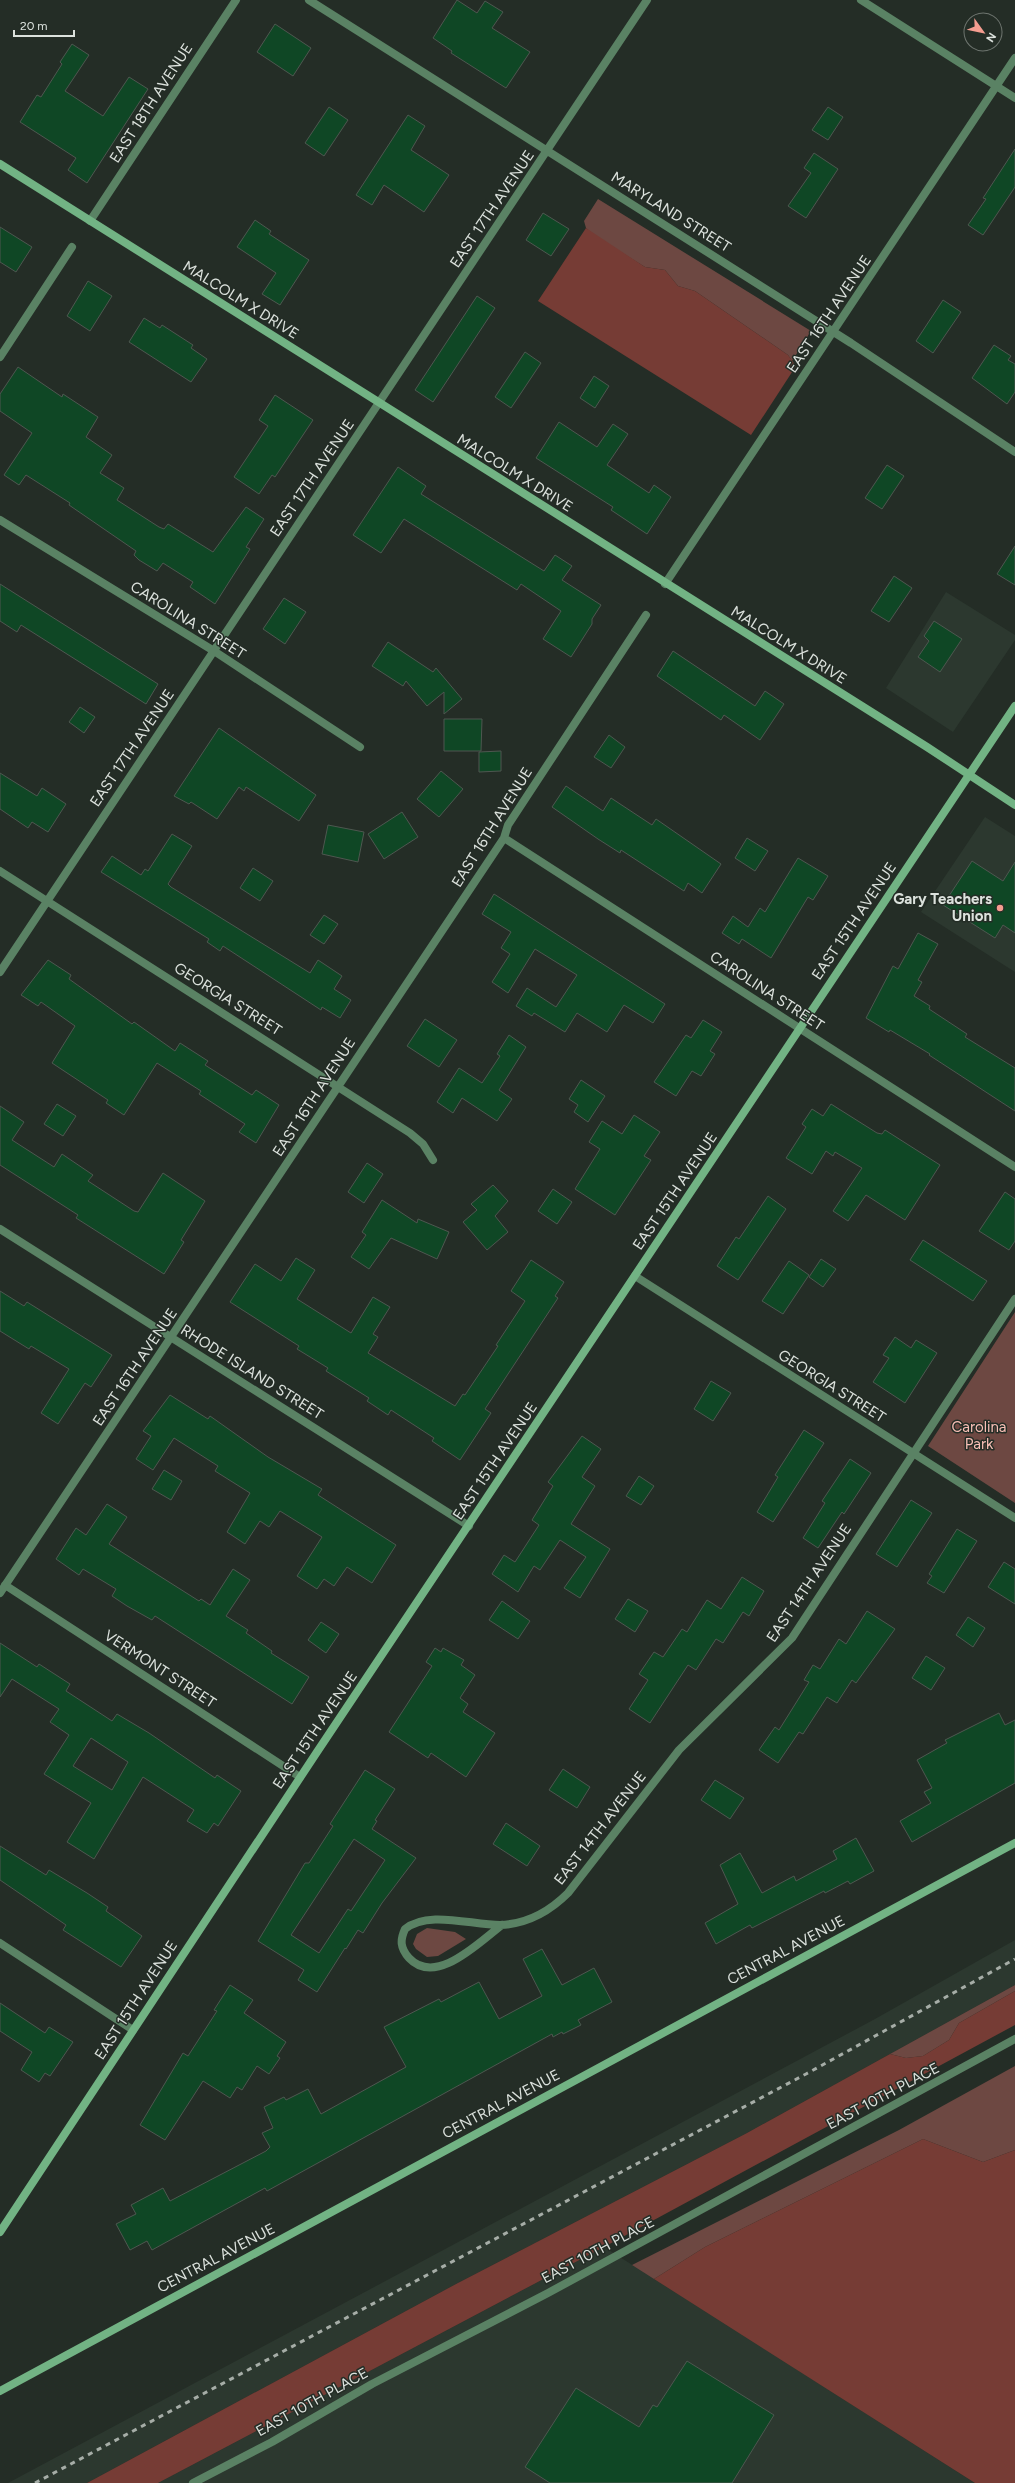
<svg xmlns="http://www.w3.org/2000/svg" width="1015" height="2483" viewBox="0 0 1015 2483" font-family="Figtree,sans-serif">
  <style>
    .built { fill: #2c382f }
    .green { fill: #6d4842 }
    .forest { fill: #763c35 }
    .building { fill: #0f4725; stroke: #4e5750; fill-rule: evenodd }
    .lines { fill: none; stroke-linecap: round; stroke-linejoin: round }
    .street { stroke: #5a8264; stroke-width: 8 }
    .secondary { stroke: #72b384; stroke-width: 8 }
    .rail { stroke: #a6ada7; stroke-width: 3; stroke-dasharray: 5 5; stroke-linecap: butt }
    .poi-dot { fill: #f59d90; stroke: #242d26; stroke-width: 1.5 }
    .labels { text-anchor: middle; stroke-width: 3; stroke-linejoin: round; paint-order: stroke }
    .street-label { font-size: 15px; fill: #dce2dd; stroke: #242d26 }
    .poi-label { font-size: 15px; font-weight: bold; fill: #dce2dd; stroke: #242d26; text-anchor: end }
    .park-label { font-size: 15px; fill: #f8bfb6; stroke: #242d26 }
  </style>
  <rect width="100%" height="100%" fill="#242d26"/>
  <path class="built" d="M 946,592 L 1015,635 L 1015,640 L 953,732 L 886,688 Z
    M 985,817 L 1015,836 L 1015,972 L 921,912 Z
    M 1015,1940 L 1015,1985 L 747,2133 L 456,2284 L 87,2483 L 8,2483 L 875,2019 Z
    M 604,2247 L 975,2483 L 158,2483 Z"/>
  <path class="green" d="M 598,199 L 811,331 L 792,361 L 788,355 L 695,291 L 678,286 L 665,270 L 645,267 L 595,236 L 586,228 L 584,221 Z
    M 1015,1312 L 1015,1503 L 928,1446 Z
    M 427,1928 L 455,1932 L 466,1939 L 438,1956 L 427,1957 L 416,1949 L 413,1944 L 417,1934 Z
    M 1015,1985 L 1015,1991 L 959,2023 L 949,2040 L 923,2056 L 906,2058 L 890,2054 Z
    M 1015,2066 L 1015,2150 L 983,2162 L 923,2139 L 705,2247 L 654,2279 L 632,2265 L 899,2130 Z"/>
  <path class="forest" d="M 586,228 L 645,267 L 665,270 L 678,286 L 695,291 L 788,355 L 796,366 L 751,435 L 538,301 Z
    M 1015,1991 L 1015,2025 L 604,2247 L 158,2483 L 87,2483 L 456,2284 L 747,2133 L 890,2054 L 906,2058 L 923,2056 L 949,2040 L 959,2023 Z
    M 923,2139 L 983,2162 L 1015,2150 L 1015,2483 L 975,2483 L 654,2279 L 705,2247 Z"/>
  <path class="building" d="M 457,0 L 477,13 L 485,1 L 503,12 L 492,28 L 530,52 L 506,88 L 451,53 L 452,51 L 433,38 Z
    M 275,24 L 311,48 L 293,76 L 257,52 Z
    M 72,44 L 89,55 L 65,91 L 103,116 L 129,77 L 148,89 L 87,183 L 68,170 L 76,158 L 20,122 L 37,95 L 41,97 L 62,64 L 60,62 Z
    M 329,107 L 348,120 L 324,156 L 305,143 Z
    M 828,107 L 843,117 L 828,140 L 812,130 Z
    M 408,115 L 425,126 L 411,150 L 449,175 L 424,212 L 384,185 L 372,205 L 356,195 Z
    M 1015,149 L 1015,187 L 983,235 L 968,225 L 986,199 L 983,198 Z
    M 814,153 L 838,169 L 806,218 L 788,206 L 811,173 L 804,168 Z
    M 543,213 L 569,229 L 551,256 L 526,240 Z
    M 255,220 L 271,231 L 269,234 L 309,260 L 280,305 L 262,294 L 276,273 L 237,247 Z
    M 0,227 L 32,247 L 16,272 L 0,262 Z
    M 88,281 L 112,296 L 90,331 L 67,316 Z
    M 477,296 L 495,308 L 433,402 L 415,390 Z
    M 943,300 L 961,312 L 933,353 L 916,341 Z
    M 144,318 L 160,328 L 162,325 L 193,345 L 191,348 L 207,359 L 191,382 L 129,342 Z
    M 994,345 L 1011,356 L 1008,360 L 1015,364 L 1015,392 L 1007,404 L 972,378 Z
    M 525,352 L 541,363 L 511,408 L 495,397 Z
    M 18,367 L 62,397 L 63,394 L 98,417 L 86,437 L 112,455 L 100,473 L 124,488 L 117,500 L 159,527 L 164,529 L 168,524 L 213,552 L 246,507 L 264,519 L 246,547 L 250,549 L 215,604 L 190,587 L 193,582 L 163,563 L 157,571 L 139,560 L 134,555 L 136,551 L 69,505 L 70,503 L 26,475 L 19,485 L 4,475 L 32,433 L 0,411 L 0,394 Z
    M 594,376 L 609,386 L 595,408 L 580,398 Z
    M 275,395 L 313,420 L 275,477 L 272,475 L 259,494 L 234,477 L 268,426 L 259,420 Z
    M 559,422 L 597,447 L 613,424 L 628,434 L 607,465 L 649,493 L 654,485 L 671,497 L 647,534 L 611,510 L 613,507 L 536,458 Z
    M 887,465 L 904,476 L 882,509 L 865,498 Z
    M 398,467 L 426,486 L 421,494 L 544,571 L 555,555 L 572,566 L 562,580 L 601,605 L 592,619 L 592,624 L 571,657 L 543,639 L 561,611 L 521,584 L 517,590 L 404,519 L 381,553 L 353,535 Z
    M 1015,546 L 1015,585 L 997,574 Z
    M 894,576 L 912,588 L 889,622 L 871,611 Z
    M 0,584 L 158,684 L 146,704 L 21,625 L 17,632 L 0,621 Z
    M 284,598 L 306,612 L 285,644 L 263,629 Z
    M 934,621 L 962,639 L 940,672 L 918,657 L 929,641 L 924,636 Z
    M 388,642 L 433,672 L 436,668 L 462,699 L 444,714 L 444,692 L 427,706 L 406,681 L 403,686 L 372,666 Z
    M 673,651 L 755,706 L 765,691 L 784,704 L 760,740 L 724,715 L 721,720 L 657,676 Z
    M 80,707 L 95,717 L 84,733 L 69,722 Z
    M 444,719 L 482,719 L 481,751 L 444,751 Z
    M 219,728 L 316,795 L 299,821 L 246,787 L 244,791 L 239,787 L 217,819 L 191,802 L 189,804 L 174,796 Z
    M 609,735 L 625,747 L 611,768 L 594,757 Z
    M 501,751 L 501,771 L 479,772 L 479,752 Z
    M 441,771 L 463,789 L 439,817 L 417,799 Z
    M 0,773 L 37,796 L 42,788 L 66,804 L 48,832 L 32,822 L 28,828 L 0,809 Z
    M 566,786 L 603,811 L 611,798 L 652,825 L 656,819 L 721,864 L 702,893 L 688,883 L 684,891 L 621,850 L 620,853 L 598,839 L 552,807 Z
    M 402,812 L 418,837 L 384,859 L 368,834 Z
    M 328,825 L 364,832 L 358,862 L 322,854 Z
    M 172,834 L 192,846 L 168,884 L 171,887 L 310,973 L 318,960 L 342,976 L 334,989 L 351,1000 L 340,1018 L 322,1007 L 321,1010 L 223,946 L 220,951 L 207,942 L 209,939 L 101,872 L 112,856 L 141,875 L 145,869 L 148,871 Z
    M 747,838 L 768,851 L 755,871 L 735,858 Z
    M 798,858 L 828,876 L 813,900 L 808,897 L 771,958 L 742,939 L 739,944 L 722,933 L 733,916 L 748,927 L 760,908 L 765,912 Z
    M 972,861 L 1003,881 L 1015,862 L 1015,933 L 1003,925 L 995,938 L 943,905 Z
    M 253,868 L 273,881 L 260,901 L 240,888 Z
    M 494,894 L 665,1004 L 653,1023 L 624,1005 L 607,1032 L 577,1013 L 565,1032 L 534,1013 L 532,1016 L 516,1006 L 527,988 L 556,1007 L 577,975 L 535,949 L 508,993 L 492,982 L 510,954 L 501,948 L 511,932 L 482,914 Z
    M 324,915 L 338,924 L 324,944 L 310,935 Z
    M 918,933 L 938,944 L 918,980 L 922,982 L 914,996 L 930,1006 L 929,1009 L 967,1034 L 965,1037 L 1015,1068 L 1015,1111 L 929,1055 L 930,1054 L 890,1030 L 889,1032 L 866,1018 L 893,966 L 898,969 Z
    M 48,960 L 71,975 L 69,979 L 132,1024 L 134,1022 L 175,1051 L 180,1043 L 208,1061 L 205,1065 L 252,1095 L 256,1090 L 279,1105 L 256,1143 L 239,1132 L 245,1124 L 199,1094 L 201,1091 L 157,1063 L 124,1115 L 106,1103 L 108,1100 L 52,1063 L 75,1026 L 41,1002 L 38,1006 L 21,995 Z
    M 425,1019 L 457,1040 L 439,1067 L 407,1046 Z
    M 703,1020 L 722,1032 L 710,1051 L 715,1054 L 701,1076 L 692,1071 L 676,1096 L 654,1082 L 686,1035 L 691,1038 Z
    M 509,1035 L 526,1047 L 499,1090 L 512,1099 L 497,1121 L 462,1098 L 453,1113 L 437,1102 L 459,1068 L 482,1083 L 500,1056 L 497,1054 Z
    M 581,1080 L 605,1096 L 588,1122 L 574,1112 L 578,1105 L 569,1099 Z
    M 57,1104 L 76,1116 L 63,1136 L 44,1124 Z
    M 831,1104 L 877,1133 L 882,1134 L 885,1130 L 940,1165 L 905,1220 L 866,1195 L 848,1221 L 833,1211 L 862,1168 L 835,1152 L 833,1156 L 826,1151 L 812,1174 L 786,1158 L 806,1127 L 802,1124 L 812,1109 L 823,1116 Z
    M 0,1106 L 24,1122 L 12,1140 L 54,1167 L 62,1154 L 93,1175 L 88,1181 L 134,1211 L 138,1212 L 163,1173 L 205,1201 L 181,1240 L 184,1242 L 164,1274 L 76,1218 L 78,1215 L 0,1165 Z
    M 634,1115 L 660,1132 L 644,1156 L 651,1160 L 615,1215 L 575,1189 L 600,1149 L 589,1142 L 602,1121 L 622,1134 Z
    M 367,1163 L 383,1174 L 364,1203 L 348,1192 Z
    M 493,1185 L 508,1201 L 495,1216 L 508,1232 L 487,1250 L 463,1222 L 477,1210 L 471,1204 Z
    M 553,1189 L 572,1202 L 557,1224 L 538,1211 Z
    M 1005,1192 L 1015,1199 L 1015,1241 L 1009,1250 L 979,1231 Z
    M 768,1196 L 786,1209 L 738,1280 L 717,1266 L 736,1237 L 739,1239 Z
    M 382,1200 L 417,1223 L 418,1219 L 449,1232 L 437,1259 L 391,1238 L 369,1269 L 351,1257 L 366,1235 L 362,1232 Z
    M 923,1240 L 987,1281 L 973,1301 L 910,1260 Z
    M 296,1258 L 315,1270 L 297,1299 L 351,1333 L 373,1297 L 390,1307 L 373,1334 L 378,1337 L 368,1353 L 455,1406 L 463,1394 L 465,1395 L 498,1346 L 496,1345 L 525,1301 L 511,1291 L 531,1260 L 564,1282 L 555,1296 L 558,1298 L 485,1409 L 491,1413 L 460,1460 L 432,1441 L 434,1438 L 391,1410 L 388,1415 L 367,1401 L 369,1398 L 326,1371 L 328,1368 L 297,1349 L 299,1346 L 230,1302 L 255,1264 L 281,1281 Z
    M 821,1259 L 836,1269 L 823,1287 L 809,1277 Z
    M 789,1261 L 809,1275 L 783,1314 L 762,1301 Z
    M 0,1291 L 24,1306 L 27,1302 L 112,1355 L 91,1387 L 85,1383 L 58,1424 L 41,1413 L 69,1369 L 31,1346 L 29,1349 L 0,1331 Z
    M 895,1337 L 911,1348 L 916,1340 L 937,1353 L 905,1403 L 873,1382 L 889,1358 L 883,1355 Z
    M 711,1381 L 731,1393 L 713,1421 L 694,1409 Z
    M 170,1395 L 208,1419 L 210,1416 L 268,1457 L 322,1489 L 318,1495 L 396,1545 L 372,1583 L 347,1567 L 334,1586 L 324,1579 L 317,1589 L 297,1576 L 322,1537 L 280,1511 L 269,1527 L 260,1521 L 245,1544 L 227,1532 L 250,1493 L 215,1471 L 218,1466 L 174,1438 L 153,1470 L 136,1459 L 151,1436 L 143,1431 Z
    M 804,1430 L 824,1443 L 773,1522 L 757,1512 L 778,1477 L 775,1475 Z
    M 582,1436 L 601,1449 L 582,1477 L 595,1486 L 571,1524 L 610,1549 L 580,1598 L 564,1588 L 586,1557 L 560,1540 L 540,1570 L 534,1566 L 518,1592 L 492,1574 L 504,1555 L 515,1562 L 539,1525 L 532,1520 L 553,1486 L 548,1482 Z
    M 850,1459 L 871,1473 L 844,1514 L 842,1512 L 818,1548 L 803,1538 L 825,1503 L 822,1501 Z
    M 164,1470 L 182,1481 L 171,1500 L 152,1489 Z
    M 639,1476 L 654,1486 L 641,1505 L 626,1496 Z
    M 911,1500 L 932,1513 L 897,1567 L 876,1554 Z
    M 107,1504 L 127,1517 L 109,1544 L 199,1601 L 201,1599 L 210,1605 L 233,1569 L 250,1580 L 226,1616 L 248,1630 L 246,1633 L 272,1651 L 271,1653 L 309,1677 L 292,1704 L 155,1616 L 152,1620 L 127,1606 L 112,1596 L 116,1589 L 83,1569 L 79,1575 L 56,1559 L 76,1528 L 86,1535 Z
    M 957,1529 L 977,1541 L 944,1593 L 927,1583 L 932,1576 L 929,1574 Z
    M 1004,1562 L 1015,1569 L 1015,1604 L 988,1587 Z
    M 742,1577 L 764,1591 L 749,1616 L 743,1612 L 723,1643 L 716,1639 L 696,1670 L 688,1665 L 650,1723 L 629,1709 L 648,1680 L 639,1674 L 654,1652 L 663,1657 L 682,1629 L 687,1632 L 707,1600 L 721,1609 Z
    M 628,1599 L 648,1611 L 635,1632 L 615,1619 Z
    M 502,1601 L 530,1621 L 518,1639 L 489,1620 Z
    M 867,1611 L 895,1629 L 856,1683 L 852,1680 L 837,1703 L 827,1697 L 803,1734 L 799,1732 L 778,1763 L 759,1750 L 775,1727 L 779,1730 L 809,1682 L 804,1680 L 813,1665 L 820,1669 L 839,1639 L 846,1644 Z
    M 968,1617 L 985,1628 L 973,1647 L 956,1635 Z
    M 321,1622 L 339,1634 L 326,1653 L 308,1640 Z
    M 0,1643 L 37,1667 L 39,1664 L 70,1684 L 66,1691 L 112,1721 L 117,1714 L 149,1733 L 215,1778 L 217,1775 L 241,1791 L 218,1826 L 214,1823 L 207,1833 L 187,1821 L 194,1810 L 143,1777 L 94,1859 L 67,1842 L 91,1803 L 44,1774 L 69,1735 L 50,1722 L 59,1709 L 12,1679 L 0,1697 ZM 91,1738 L 128,1762 L 112,1790 L 73,1766 Z
    M 435,1648 L 441,1652 L 443,1648 L 464,1660 L 461,1665 L 475,1675 L 460,1698 L 468,1704 L 463,1712 L 495,1733 L 466,1777 L 431,1753 L 428,1758 L 389,1732 L 432,1666 L 426,1662 Z
    M 926,1656 L 945,1668 L 931,1690 L 912,1678 Z
    M 999,1713 L 1005,1725 L 1015,1720 L 1015,1783 L 912,1842 L 900,1821 L 931,1803 L 924,1792 L 932,1788 L 917,1760 L 947,1743 L 945,1740 Z
    M 563,1769 L 590,1787 L 577,1808 L 549,1790 Z
    M 365,1770 L 395,1789 L 375,1820 L 377,1821 L 372,1829 L 416,1858 L 382,1903 L 363,1933 L 358,1930 L 346,1949 L 345,1948 L 317,1992 L 298,1980 L 304,1970 L 258,1941 L 305,1863 L 309,1863 L 333,1826 L 330,1824 ZM 354,1839 L 385,1860 L 351,1911 L 348,1909 L 319,1953 L 291,1935 Z
    M 715,1780 L 744,1798 L 730,1819 L 701,1800 Z
    M 506,1823 L 540,1846 L 527,1866 L 493,1844 Z
    M 856,1838 L 874,1871 L 850,1884 L 848,1881 L 825,1893 L 824,1891 L 752,1928 L 750,1925 L 716,1944 L 705,1923 L 738,1904 L 720,1865 L 740,1853 L 762,1893 L 794,1876 L 796,1881 L 837,1859 L 833,1851 Z
    M 0,1846 L 46,1875 L 49,1870 L 87,1893 L 108,1907 L 106,1911 L 142,1936 L 121,1967 L 63,1930 L 66,1925 L 0,1880 Z
    M 542,1949 L 562,1985 L 594,1968 L 612,2002 L 578,2020 L 581,2025 L 563,2034 L 562,2032 L 553,2037 L 552,2034 L 267,2191 L 265,2188 L 152,2250 L 147,2241 L 130,2250 L 116,2224 L 136,2214 L 131,2205 L 163,2188 L 170,2201 L 266,2151 L 270,2147 L 262,2133 L 273,2128 L 264,2107 L 284,2097 L 286,2100 L 308,2089 L 321,2114 L 406,2067 L 384,2027 L 439,1999 L 441,2002 L 479,1982 L 499,2019 L 542,1996 L 523,1959 Z
    M 230,1985 L 253,2000 L 244,2013 L 286,2042 L 277,2056 L 280,2058 L 269,2074 L 257,2066 L 242,2090 L 237,2087 L 230,2098 L 203,2081 L 165,2140 L 140,2125 L 183,2053 L 188,2056 L 217,2011 L 214,2010 Z
    M 0,2003 L 45,2033 L 49,2027 L 73,2042 L 50,2076 L 45,2073 L 39,2082 L 21,2070 L 32,2052 L 0,2031 Z
    M 687,2361 L 774,2415 L 732,2483 L 550,2483 L 525,2467 L 576,2388 L 639,2427 L 653,2405 L 657,2407 Z"/>
  <g class="lines">
    <path class="street" d="M 309,0 L 851,343 L 1015,452
      M 861,0 L 1015,98
      M 90,221 L 236,0
      M 0,357 L 72,247
      M 0,520 L 214,651 L 360,747
      M 665,584 L 1015,58
      M 504,838 L 1015,1167
      M 0,871 L 410,1133 L 423,1144 L 433,1160
      M 0,972 L 647,0
      M 0,1229 L 469,1526
      M 635,1276 L 1015,1518
      M 5,1585 L 300,1777
      M 0,1593 L 504,838 L 508,825 L 646,615
      M 502,1925 C 479,1942 436,1987 409,1958 C 400,1948 400,1940 405,1929 C 428,1910 471,1925 500,1925 C 527,1924 550,1911 568,1893 L 679,1750 L 792,1638 L 1015,1299
      M 0,1943 L 133,2030
      M 193,2483 L 272,2442 L 372,2384 L 548,2293 L 1015,2039"/>
    <path class="secondary" d="M 0,164 L 927,747 L 1015,805
      M 0,2232 L 317,1752 L 1015,706
      M 0,2391 L 1015,1843"/>
    <path class="rail" d="M 35,2483 L 806,2074 L 1015,1959"/>
  </g>
  <circle class="poi-dot" cx="1000" cy="908" r="4"/>
  <g class="labels">
    <g class="street-label">
      <text transform="translate(151 103) rotate(-57)" y="5">EAST 18TH AVENUE</text>
      <text transform="translate(492 209) rotate(-56)" y="5">EAST 17TH AVENUE</text>
      <text transform="translate(671 212) rotate(32)" y="5">MARYLAND STREET</text>
      <text transform="translate(241 300) rotate(32)" y="5">MALCOLM X DRIVE</text>
      <text transform="translate(829 314) rotate(-56)" y="5">EAST 16TH AVENUE</text>
      <text transform="translate(515 473) rotate(32)" y="5">MALCOLM X DRIVE</text>
      <text transform="translate(312 478) rotate(-56)" y="5">EAST 17TH AVENUE</text>
      <text transform="translate(188 620) rotate(32)" y="5">CAROLINA STREET</text>
      <text transform="translate(789 645) rotate(32)" y="5">MALCOLM X DRIVE</text>
      <text transform="translate(132 748) rotate(-56)" y="5">EAST 17TH AVENUE</text>
      <text transform="translate(492 827) rotate(-58)" y="5">EAST 16TH AVENUE</text>
      <text transform="translate(854 921) rotate(-56)" y="5">EAST 15TH AVENUE</text>
      <text transform="translate(767 991) rotate(33)" y="5">CAROLINA STREET</text>
      <text transform="translate(228 999) rotate(32)" y="5">GEORGIA STREET</text>
      <text transform="translate(314 1097) rotate(-57)" y="5">EAST 16TH AVENUE</text>
      <text transform="translate(675 1191) rotate(-56)" y="5">EAST 15TH AVENUE</text>
      <text transform="translate(135 1367) rotate(-56)" y="5">EAST 16TH AVENUE</text>
      <text transform="translate(252 1372) rotate(32)" y="5">RHODE ISLAND STREET</text>
      <text transform="translate(832 1386) rotate(32)" y="5">GEORGIA STREET</text>
      <text transform="translate(495 1461) rotate(-56)" y="5">EAST 15TH AVENUE</text>
      <text transform="translate(809 1583) rotate(-56)" y="5">EAST 14TH AVENUE</text>
      <text transform="translate(160 1669) rotate(33)" y="5">VERMONT STREET</text>
      <text transform="translate(315 1730) rotate(-56)" y="5">EAST 15TH AVENUE</text>
      <text transform="translate(600 1828) rotate(-52)" y="5">EAST 14TH AVENUE</text>
      <text transform="translate(786 1950) rotate(-28)" y="5">CENTRAL AVENUE</text>
      <text transform="translate(136 2000) rotate(-57)" y="5">EAST 15TH AVENUE</text>
      <text transform="translate(883 2096) rotate(-28)" y="5">EAST 10TH PLACE</text>
      <text transform="translate(501 2104) rotate(-28)" y="5">CENTRAL AVENUE</text>
      <text transform="translate(598 2250) rotate(-28)" y="5">EAST 10TH PLACE</text>
      <text transform="translate(216 2258) rotate(-28)" y="5">CENTRAL AVENUE</text>
      <text transform="translate(312 2402) rotate(-29)" y="5">EAST 10TH PLACE</text>
    </g>
    <g class="poi-label">
      <text x="992" y="904">Gary Teachers<tspan x="992" dy="17">Union</tspan></text>
    </g>
    <g class="park-label">
      <text x="979" y="1432">Carolina<tspan x="979" dy="17">Park</tspan></text>
    </g>
  </g>
  <g transform="translate(983 32) rotate(123)"><circle r="19" fill="#242d26" stroke="#6e756f"/>
  <path d="M0-3L7 15L0 10L-7 15Z" fill="#f59d90"/>
  <text y="-6" font-size="11" font-weight="bold" text-anchor="middle" fill="#dce2dd">N</text>
  </g>
  <path d="M14 30v6h60v-6" fill="none" stroke="#dce2dd" stroke-width="2"/>
  <text x="20" y="30" font-size="12" fill="#dce2dd" stroke="#242d26" stroke-width="3" paint-order="stroke">20 m</text>
</svg>
